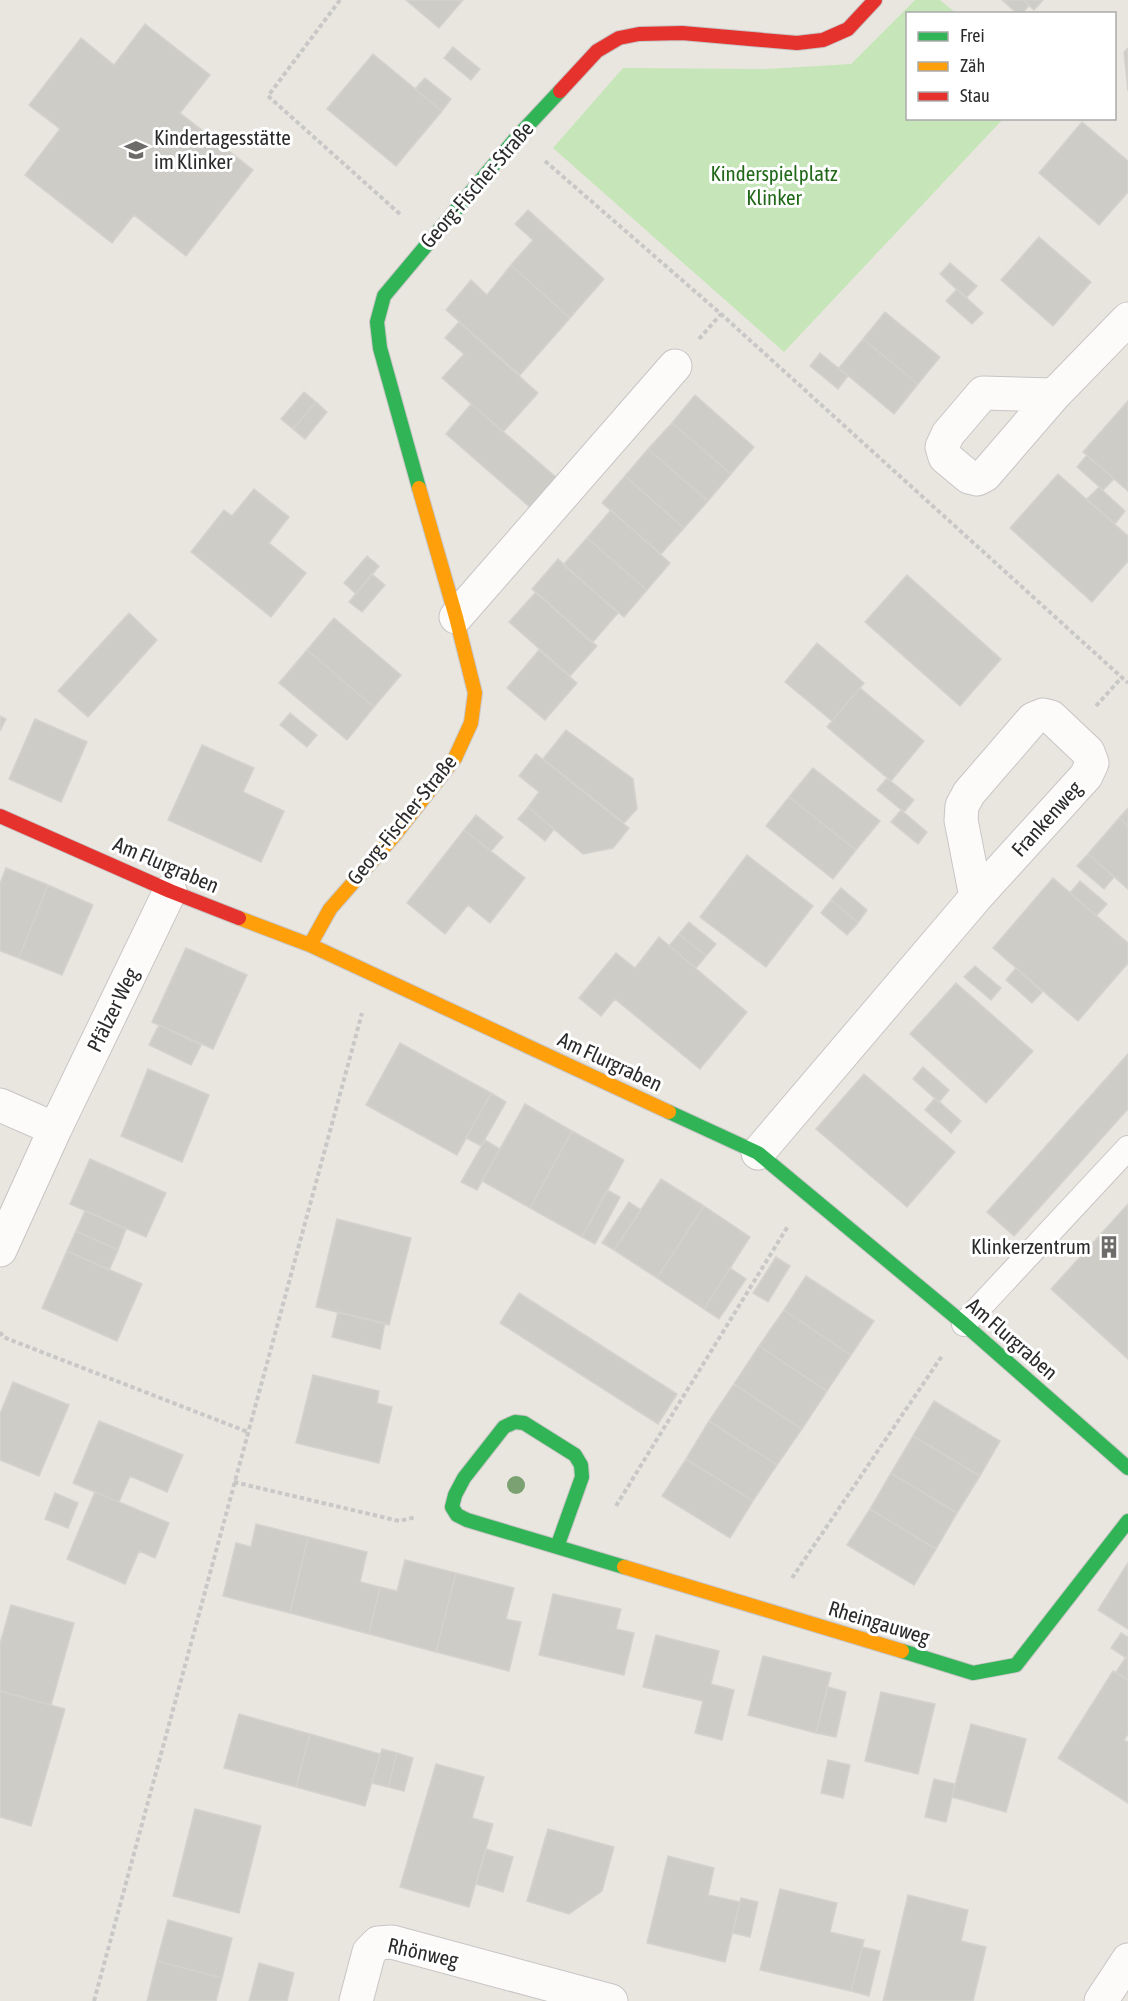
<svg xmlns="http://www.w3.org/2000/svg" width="1128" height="2001" viewBox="0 0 1128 2001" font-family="'Asap Condensed',sans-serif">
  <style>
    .green { fill: #c6e5b8 }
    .building { fill: #ceccc7; stroke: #d4d2cc; stroke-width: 1.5 }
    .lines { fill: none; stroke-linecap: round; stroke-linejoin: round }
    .lane-casing { stroke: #c7c5c5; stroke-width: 26 }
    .street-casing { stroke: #c7c5c5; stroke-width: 35 }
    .fast-casing { stroke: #c7c5c5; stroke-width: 16 }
    .slow-casing { stroke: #c7c5c5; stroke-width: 16 }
    .jam-casing { stroke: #c7c5c5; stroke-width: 16 }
    .path { stroke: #c8c8c7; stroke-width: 4; stroke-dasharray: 4.5 3; stroke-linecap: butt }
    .lane { stroke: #fcfbfa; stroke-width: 24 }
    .street { stroke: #fcfbfa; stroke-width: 33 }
    .fast { stroke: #30b455; stroke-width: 14 }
    .slow { stroke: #ff9f0a; stroke-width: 14 }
    .jam { stroke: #e5322d; stroke-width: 14 }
    .tree { fill: #7ba173 }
    .labels { text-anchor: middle; stroke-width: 6; stroke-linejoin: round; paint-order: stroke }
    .poi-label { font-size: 21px; fill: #2b2b2b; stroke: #fff; text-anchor: start }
    .park-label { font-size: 21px; fill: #216919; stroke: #fff }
    .street-label { font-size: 21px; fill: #2b2b2b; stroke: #fff }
  </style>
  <rect width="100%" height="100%" fill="#e9e6e0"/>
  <path class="green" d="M 915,0 L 940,0 L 956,13 L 908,14 L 908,118 L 1003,119 L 784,352 L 553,148 L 623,68 L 766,69 L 851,64 Z"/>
  <path class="building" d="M 406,0 L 463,0 L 439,28 Z
    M 1002,0 L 1023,0 L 1029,5 L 1022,14 L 1018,14 Z
    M 1023,0 L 1043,0 L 1034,10 Z
    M 145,24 L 210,75 L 180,113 L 253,170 L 186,256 L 134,215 L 112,243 L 25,175 L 60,129 L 29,105 L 81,38 L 114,65 Z
    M 453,47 L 480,69 L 471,80 L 444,58 Z
    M 1128,48 L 1128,91 L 1124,52 Z
    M 373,54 L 442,111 L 396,166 L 327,109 Z
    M 425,78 L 451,99 L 442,111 L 415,89 Z
    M 1082,122 L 1128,161 L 1128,192 L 1099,225 L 1039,173 Z
    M 528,210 L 604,279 L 570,318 L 511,265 L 533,240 L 515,224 Z
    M 1039,237 L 1091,282 L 1053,326 L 1001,280 Z
    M 950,263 L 977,286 L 966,298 L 940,274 Z
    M 511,265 L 570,318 L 520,375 L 446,310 L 471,280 L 487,295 Z
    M 957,289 L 983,313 L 972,324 L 946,301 Z
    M 885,312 L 940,357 L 918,384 L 863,339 Z
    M 459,322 L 538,393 L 503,432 L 442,378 L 464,354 L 445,338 Z
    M 863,339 L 918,384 L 894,414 L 839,368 Z
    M 820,353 L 848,376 L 838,389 L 810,366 Z
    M 304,392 L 316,402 L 293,429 L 281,419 Z
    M 695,395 L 754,447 L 731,474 L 672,423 Z
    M 1128,401 L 1128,491 L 1083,452 Z
    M 316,402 L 327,412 L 305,439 L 293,429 Z
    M 471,404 L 557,478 L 531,508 L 446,434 Z
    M 672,423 L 731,474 L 708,501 L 648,449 Z
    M 648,449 L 708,501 L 684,528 L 625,476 Z
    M 1087,455 L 1114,479 L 1103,490 L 1077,467 Z
    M 1058,474 L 1128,536 L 1128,561 L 1092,602 L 1010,528 Z
    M 625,476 L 684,528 L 661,554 L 602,503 Z
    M 1099,487 L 1125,511 L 1115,524 L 1087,499 Z
    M 254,489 L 289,517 L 269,543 L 306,573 L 271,617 L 191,552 L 224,510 L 232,516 Z
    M 611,510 L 670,563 L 647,590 L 587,538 Z
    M 587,538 L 647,590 L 624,617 L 563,565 Z
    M 367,556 L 379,566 L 356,594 L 344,583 Z
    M 558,559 L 618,613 L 592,643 L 532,589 Z
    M 372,574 L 385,585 L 362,612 L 349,602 Z
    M 907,575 L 1001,659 L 960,706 L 865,622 Z
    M 536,592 L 597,646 L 570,676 L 509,622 Z
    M 129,613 L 157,640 L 88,717 L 58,691 Z
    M 334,618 L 401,675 L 374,707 L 307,650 Z
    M 817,643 L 864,683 L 832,721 L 785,682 Z
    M 307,650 L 374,707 L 347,740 L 279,683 Z
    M 539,650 L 577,683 L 545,720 L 507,688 Z
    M 860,688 L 924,741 L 891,781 L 827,727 Z
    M 290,713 L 317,735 L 307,747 L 280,725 Z
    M 0,716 L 6,719 L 0,731 Z
    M 35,719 L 87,742 L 61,802 L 9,779 Z
    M 566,730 L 633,779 L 637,809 L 624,823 L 543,759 Z
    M 202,745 L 254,768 L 243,792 L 284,811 L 261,862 L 168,820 Z
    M 536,754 L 629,828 L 613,848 L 583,854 L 528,807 L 539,792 L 519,776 Z
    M 813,768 L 880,821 L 856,850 L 789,797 Z
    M 887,778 L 914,800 L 904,812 L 877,790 Z
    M 789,797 L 856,850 L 833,879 L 766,826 Z
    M 528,807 L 554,829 L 545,841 L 518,819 Z
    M 1128,808 L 1128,826 L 1119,818 Z
    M 901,810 L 927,832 L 918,844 L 891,822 Z
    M 476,815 L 503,837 L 491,851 L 464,830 Z
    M 1119,818 L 1128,826 L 1128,889 L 1088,854 Z
    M 464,830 L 525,878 L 490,923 L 468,905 L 445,934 L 407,903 Z
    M 1088,854 L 1114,877 L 1104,889 L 1077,866 Z
    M 747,855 L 813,906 L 766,967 L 700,917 Z
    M 6,868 L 48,885 L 19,958 L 0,951 L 0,884 Z
    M 1053,878 L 1128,943 L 1128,963 L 1078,1021 L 993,948 Z
    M 1080,881 L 1107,904 L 1096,916 L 1070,893 Z
    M 48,885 L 93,905 L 62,975 L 19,958 Z
    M 841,888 L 867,910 L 858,923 L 831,900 Z
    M 831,900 L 858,923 L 847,935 L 821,913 Z
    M 689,922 L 716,944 L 706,956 L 679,934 Z
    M 679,934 L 706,956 L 696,968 L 669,946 Z
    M 659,937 L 747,1012 L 700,1069 L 615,999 L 601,1016 L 579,998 L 616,953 L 635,968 Z
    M 186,948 L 247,975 L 213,1049 L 152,1022 Z
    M 975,966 L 1001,988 L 991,1000 L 964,977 Z
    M 1016,968 L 1042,992 L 1032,1003 L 1006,980 Z
    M 956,983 L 1033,1051 L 986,1103 L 910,1034 Z
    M 159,1025 L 201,1045 L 191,1065 L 149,1045 Z
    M 400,1043 L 491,1093 L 457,1155 L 366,1105 Z
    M 1128,1054 L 1128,1109 L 1014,1236 L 987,1212 Z
    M 923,1067 L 949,1090 L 939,1102 L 913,1079 Z
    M 148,1069 L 209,1095 L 182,1162 L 121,1136 Z
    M 864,1074 L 955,1152 L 907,1207 L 816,1129 Z
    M 491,1093 L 506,1102 L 481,1146 L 466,1138 Z
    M 935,1098 L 961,1121 L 951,1133 L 925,1110 Z
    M 525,1104 L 572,1131 L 530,1208 L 482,1181 Z
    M 572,1131 L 624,1160 L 582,1237 L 530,1208 Z
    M 485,1140 L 500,1149 L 477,1190 L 461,1182 Z
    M 90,1159 L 166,1193 L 146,1237 L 70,1204 Z
    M 661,1179 L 704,1206 L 657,1278 L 614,1250 Z
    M 607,1190 L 620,1197 L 595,1244 L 582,1237 Z
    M 629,1202 L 641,1210 L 614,1250 L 602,1243 Z
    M 1128,1204 L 1128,1359 L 1051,1289 Z
    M 704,1206 L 750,1237 L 704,1309 L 657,1278 Z
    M 85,1211 L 126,1229 L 118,1250 L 76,1231 Z
    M 337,1219 L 411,1238 L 389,1325 L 316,1307 Z
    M 76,1231 L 118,1250 L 109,1270 L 67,1251 Z
    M 67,1251 L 142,1284 L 117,1341 L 42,1308 Z
    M 776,1257 L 790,1266 L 768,1302 L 753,1293 Z
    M 730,1268 L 746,1279 L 719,1319 L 704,1309 Z
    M 806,1276 L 874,1321 L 851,1355 L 784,1310 Z
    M 519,1293 L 677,1394 L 658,1424 L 500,1323 Z
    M 784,1310 L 851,1355 L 827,1391 L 759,1346 Z
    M 338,1312 L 385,1323 L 380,1349 L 332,1337 Z
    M 759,1346 L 827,1391 L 802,1429 L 734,1384 Z
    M 313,1375 L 379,1391 L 377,1403 L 392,1407 L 379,1463 L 296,1443 Z
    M 13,1382 L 69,1405 L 39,1476 L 0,1460 L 0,1414 Z
    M 734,1384 L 802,1429 L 777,1465 L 709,1421 Z
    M 934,1401 L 1000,1441 L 980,1476 L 913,1436 Z
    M 99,1421 L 183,1455 L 167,1492 L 130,1476 L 119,1502 L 73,1483 Z
    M 709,1421 L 777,1465 L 753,1501 L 686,1459 Z
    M 913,1436 L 980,1476 L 957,1513 L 891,1473 Z
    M 686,1459 L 753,1501 L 730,1538 L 662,1496 Z
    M 891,1473 L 957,1513 L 936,1549 L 870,1509 Z
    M 95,1492 L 169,1523 L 155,1558 L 139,1551 L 125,1584 L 67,1559 Z
    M 55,1493 L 78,1503 L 68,1528 L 45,1519 Z
    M 870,1509 L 936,1549 L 914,1585 L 847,1545 Z
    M 256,1524 L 308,1537 L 290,1613 L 223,1596 L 236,1543 L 251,1547 Z
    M 308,1537 L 367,1552 L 360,1582 L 380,1587 L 369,1634 L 290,1613 Z
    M 405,1560 L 456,1573 L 436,1652 L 369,1634 L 380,1587 L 397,1591 Z
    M 1128,1563 L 1128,1629 L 1098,1610 Z
    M 456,1573 L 514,1588 L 506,1619 L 521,1622 L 509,1671 L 436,1652 Z
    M 553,1594 L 621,1609 L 616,1629 L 634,1633 L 624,1675 L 539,1655 Z
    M 11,1605 L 74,1623 L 51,1705 L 0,1691 L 0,1644 Z
    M 1121,1633 L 1128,1637 L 1128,1659 L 1111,1648 Z
    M 656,1635 L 719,1651 L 711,1684 L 734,1690 L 722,1740 L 695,1733 L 703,1701 L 643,1687 Z
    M 763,1656 L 831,1673 L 816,1733 L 748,1715 Z
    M 1126,1657 L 1128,1659 L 1128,1680 L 1116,1672 Z
    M 1113,1671 L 1128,1680 L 1128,1734 L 1124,1740 L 1128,1742 L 1128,1803 L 1058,1758 Z
    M 828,1687 L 846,1692 L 836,1737 L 816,1733 Z
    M 0,1691 L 65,1709 L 31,1826 L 0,1817 Z
    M 881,1692 L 935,1704 L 918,1774 L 865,1761 Z
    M 239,1714 L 310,1734 L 296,1787 L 224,1768 Z
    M 971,1724 L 1026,1739 L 1006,1812 L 952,1797 Z
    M 310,1734 L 380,1754 L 365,1806 L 296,1787 Z
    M 382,1749 L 397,1753 L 388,1787 L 372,1783 Z
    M 397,1753 L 413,1758 L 404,1791 L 388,1787 Z
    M 828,1760 L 850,1765 L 843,1798 L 821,1793 Z
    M 436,1764 L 484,1777 L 472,1818 L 493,1824 L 469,1907 L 400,1887 Z
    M 934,1779 L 955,1784 L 946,1822 L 925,1817 Z
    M 195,1809 L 261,1826 L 239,1913 L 173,1896 Z
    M 548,1829 L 614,1847 L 602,1891 L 569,1914 L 527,1901 Z
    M 486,1849 L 513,1857 L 503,1892 L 476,1884 Z
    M 668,1856 L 714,1868 L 708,1895 L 740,1902 L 725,1962 L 647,1943 Z
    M 780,1889 L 837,1903 L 830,1932 L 864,1940 L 851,1991 L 760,1970 Z
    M 908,1895 L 968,1910 L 961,1941 L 986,1947 L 973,2001 L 883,2001 Z
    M 741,1898 L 758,1902 L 750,1937 L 733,1933 Z
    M 168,1920 L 232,1938 L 222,1978 L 157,1961 Z
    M 862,1947 L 880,1951 L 869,1996 L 851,1991 Z
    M 157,1961 L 222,1978 L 216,2001 L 147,2001 Z
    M 259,1963 L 294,1973 L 287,2001 L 249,2001 Z"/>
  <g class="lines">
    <g class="lane-casing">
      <path id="lane" d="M 964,1324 L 1128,1148"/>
    </g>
    <g class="street-casing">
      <path id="street" d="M 983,393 L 1054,395 L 985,475 L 977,479 L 969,477 L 945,457 L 942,447 L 948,434 Z
        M 1054,395 L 1128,319
        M 456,617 L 675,366
        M 0,1105 L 55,1129
        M 758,1153 L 976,897 L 1086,776 L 1092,763 L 1088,752 L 1051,717 L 1043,715 L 1033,719 L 969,793 L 962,806 L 961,820 L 976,897
        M 0,1250 L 55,1129 L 170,891
        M 356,2001 L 369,1952 L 378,1943 L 392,1942 L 611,2001
        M 1101,2001 L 1128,1960"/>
    </g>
    <g class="fast-casing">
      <path id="fast" d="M 419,488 L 380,348 L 377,322 L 384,296 L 517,137 L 560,91
        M 669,1112 L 758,1153 L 964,1324 L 1128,1468
        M 557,1547 L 582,1477 L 581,1465 L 575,1455 L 524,1423 L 515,1422 L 504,1427 L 464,1478 L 455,1495 L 452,1507 L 457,1515 L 467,1520 L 624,1567
        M 902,1651 L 973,1673 L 1016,1665 L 1128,1521"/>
    </g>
    <g class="slow-casing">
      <path id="slow" d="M 239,918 L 310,945 L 669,1112
        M 310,945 L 330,909 L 393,837 L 455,758 L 471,723 L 475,693 L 456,617 L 419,488
        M 624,1567 L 902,1651"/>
    </g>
    <g class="jam-casing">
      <path id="jam" d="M 560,91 L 597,51 L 619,38 L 639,34 L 682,33 L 797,43 L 823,40 L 848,29 L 875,0
        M 0,816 L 170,891 L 239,918"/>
    </g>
    <path class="path" d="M 340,0 L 268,96 L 401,215
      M 545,161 L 721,314 L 1128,683
      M 699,339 L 721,314
      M 1096,706 L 1122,677
      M 0,1332 L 3,1337 L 248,1432
      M 234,1482 L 399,1521 L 416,1517
      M 616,1506 L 788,1226
      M 792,1578 L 942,1356
      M 94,2001 L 362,1013"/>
    <use href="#lane" class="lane"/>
    <use href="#street" class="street"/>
    <use href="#fast" class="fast"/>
    <use href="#slow" class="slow"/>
    <use href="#jam" class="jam"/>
  </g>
  <circle class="tree" cx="516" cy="1485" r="9"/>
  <defs>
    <g id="school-bare" transform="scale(1.8)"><path d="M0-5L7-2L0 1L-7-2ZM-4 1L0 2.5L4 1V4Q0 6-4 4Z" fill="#6e6c6a" stroke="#fff" stroke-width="2.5" paint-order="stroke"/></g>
    <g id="building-bare" transform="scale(1.8)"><path d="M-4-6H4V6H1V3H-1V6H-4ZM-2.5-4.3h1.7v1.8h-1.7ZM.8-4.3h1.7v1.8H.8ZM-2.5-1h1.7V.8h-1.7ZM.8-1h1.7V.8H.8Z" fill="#6e6c6a" stroke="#fff" stroke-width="2.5" paint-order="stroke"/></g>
  </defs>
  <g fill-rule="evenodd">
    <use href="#school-bare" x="136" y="150"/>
    <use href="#building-bare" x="1109" y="1247"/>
  </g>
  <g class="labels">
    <g class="poi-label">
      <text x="154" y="145">Kindertagesstätte<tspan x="154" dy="24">im Klinker</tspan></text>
      <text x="1091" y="1254" text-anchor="end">Klinkerzentrum</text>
    </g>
    <g class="park-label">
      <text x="774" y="181">Kinderspielplatz<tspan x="774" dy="24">Klinker</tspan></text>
    </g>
    <g class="street-label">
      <text transform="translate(477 185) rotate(-49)" y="7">Georg-Fischer-Straße</text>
      <text transform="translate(1047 819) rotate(-48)" y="7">Frankenweg</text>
      <text transform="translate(402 820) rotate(-51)" y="7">Georg-Fischer-Straße</text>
      <text transform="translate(166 865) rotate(23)" y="7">Am Flurgraben</text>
      <text transform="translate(113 1010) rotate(-64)" y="7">Pfälzer Weg</text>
      <text transform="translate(610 1062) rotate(25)" y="7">Am Flurgraben</text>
      <text transform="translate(1012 1339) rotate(41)" y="7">Am Flurgraben</text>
      <text transform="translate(879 1623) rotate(17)" y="7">Rheingauweg</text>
      <text transform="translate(423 1953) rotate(13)" y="7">Rhönweg</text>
    </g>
  </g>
  <rect x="906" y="12" width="210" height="108" fill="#ffffff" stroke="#aaaaaa" stroke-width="1.5"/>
  <rect x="918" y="32" width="30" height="9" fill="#30b455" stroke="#aaaaaa" stroke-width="1.5"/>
  <text x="960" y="42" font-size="18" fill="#2b2b2b">Frei</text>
  <rect x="918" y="62" width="30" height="9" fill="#ff9f0a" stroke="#aaaaaa" stroke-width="1.5"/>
  <text x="960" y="72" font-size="18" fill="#2b2b2b">Zäh</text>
  <rect x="918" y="92" width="30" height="9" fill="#e5322d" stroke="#aaaaaa" stroke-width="1.5"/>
  <text x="960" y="102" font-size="18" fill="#2b2b2b">Stau</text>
</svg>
